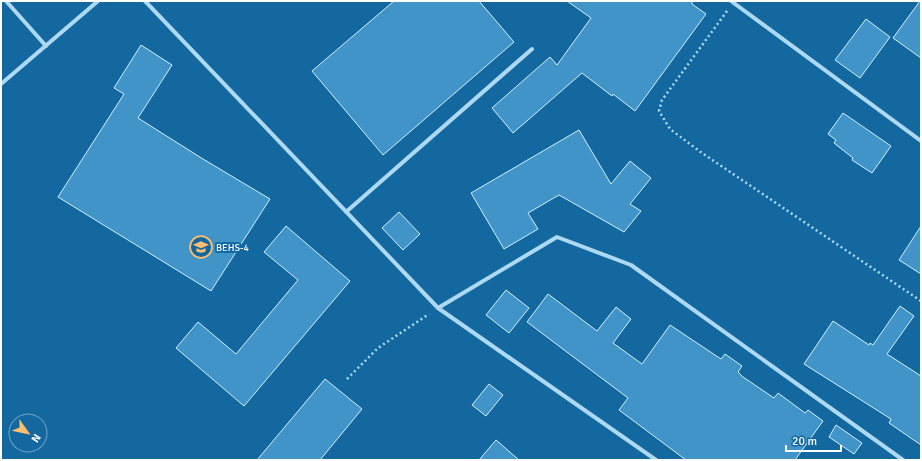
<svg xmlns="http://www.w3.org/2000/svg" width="922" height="461" viewBox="0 0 922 461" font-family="Signika,sans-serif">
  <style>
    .building { fill: #4194c8; stroke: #d5eefd }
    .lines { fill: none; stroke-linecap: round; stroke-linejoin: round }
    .path { stroke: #add9f4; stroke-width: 2.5; stroke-dasharray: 2 3; stroke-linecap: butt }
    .minor { stroke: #add9f4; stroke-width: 4 }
    .labels { text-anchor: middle; stroke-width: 4; stroke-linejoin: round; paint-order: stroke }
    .poi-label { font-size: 10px; fill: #fff; stroke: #1468a0; text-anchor: start }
  </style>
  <rect width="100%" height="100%" fill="#1468a0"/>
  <path class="building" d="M 394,1 L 479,1 L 514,42 L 383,155 L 312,71 Z
    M 567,1 L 692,1 L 692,4 L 706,14 L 635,111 L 613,94 L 612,96 L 582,73 L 513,133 L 492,108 L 550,57 L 557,65 L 591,18 Z
    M 920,1 L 921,1 L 921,58 L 893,38 Z
    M 866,19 L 890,37 L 860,78 L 835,60 Z
    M 141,45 L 172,65 L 138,118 L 203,159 L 270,199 L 211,291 L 58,197 L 124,94 L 114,88 Z
    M 843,113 L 891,146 L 872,173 L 852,160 L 853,158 L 834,143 L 836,140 L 828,134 Z
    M 579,130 L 611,184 L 630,161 L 651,178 L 630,204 L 641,211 L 624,232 L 559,195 L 528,213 L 538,229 L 504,249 L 471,193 Z
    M 399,212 L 420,234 L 403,250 L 382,228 Z
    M 286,226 L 350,281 L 244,406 L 176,348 L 198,322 L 236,354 L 298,280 L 264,252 Z
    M 921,226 L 921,274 L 899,260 Z
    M 506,290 L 529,308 L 509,333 L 486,315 Z
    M 548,294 L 597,331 L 616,307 L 631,319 L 613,343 L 642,364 L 670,325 L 721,359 L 725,354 L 742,366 L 738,372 L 743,377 L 774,398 L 778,393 L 805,413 L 808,410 L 823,421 L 795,460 L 686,460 L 619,410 L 628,398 L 527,322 Z
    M 900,306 L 914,316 L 887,354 L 921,376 L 921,445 L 889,423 L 891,419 L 804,364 L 833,321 L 869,345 L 870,343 L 873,345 Z
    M 325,379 L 362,409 L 320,460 L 257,460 Z
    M 489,384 L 503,395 L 486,416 L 472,405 Z
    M 836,425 L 862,443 L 854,454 L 829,437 Z
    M 496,440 L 519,460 L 479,460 Z"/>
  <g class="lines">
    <path class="path" d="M 727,11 L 662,100 L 659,111 L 670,129 L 702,153 L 921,301
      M 347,379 L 378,348 L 429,314"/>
    <path class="minor" d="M 6,1 L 46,46
      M 145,1 L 438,308
      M 731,1 L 921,141
      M 1,84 L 98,1
      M 346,212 L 532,49
      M 656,460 L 438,308 L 557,237 L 631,265 L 903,460"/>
  </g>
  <defs>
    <g id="school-ring" transform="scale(1.15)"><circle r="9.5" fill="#1468a0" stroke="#ffbe70" stroke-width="1.5"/><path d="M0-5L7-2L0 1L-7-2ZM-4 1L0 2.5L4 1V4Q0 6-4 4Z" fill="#ffbe70"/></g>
  </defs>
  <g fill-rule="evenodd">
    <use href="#school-ring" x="201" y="247"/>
  </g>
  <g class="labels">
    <g class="poi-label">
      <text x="216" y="251">BEHS-4</text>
    </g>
  </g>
  <rect width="922" height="461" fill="none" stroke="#ffffff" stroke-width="4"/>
  <g transform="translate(28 433) rotate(123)"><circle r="19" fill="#1468a0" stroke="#72a4c6"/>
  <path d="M0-3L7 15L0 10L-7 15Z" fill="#ffbe70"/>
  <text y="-6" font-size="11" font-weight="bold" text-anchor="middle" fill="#ffffff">N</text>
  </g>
  <path d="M786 445v6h55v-6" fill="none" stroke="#ffffff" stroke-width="2"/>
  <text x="792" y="445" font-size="12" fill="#ffffff" stroke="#1468a0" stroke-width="3" paint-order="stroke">20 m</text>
</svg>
